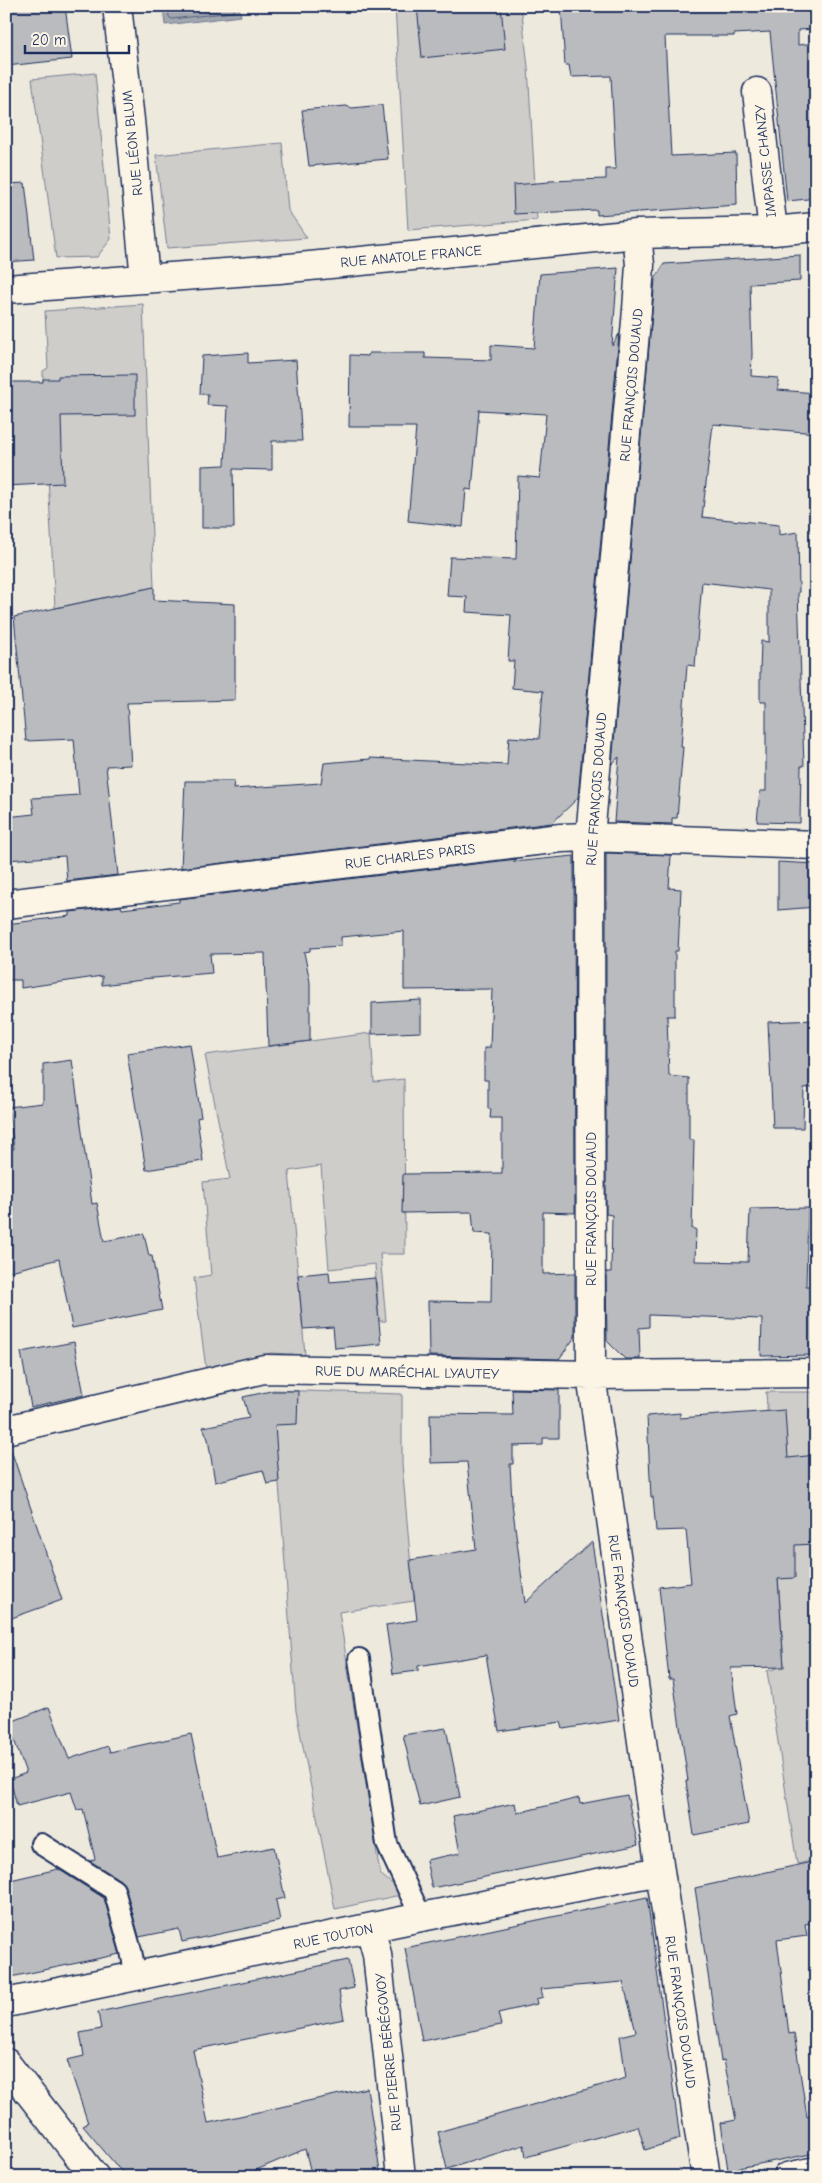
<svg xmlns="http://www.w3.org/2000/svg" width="822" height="2183" viewBox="0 0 822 2183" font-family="'Comic Neue',sans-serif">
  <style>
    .green { fill: #cfcdca; stroke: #757e94 }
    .water { fill: #a2a7af; stroke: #6c778f }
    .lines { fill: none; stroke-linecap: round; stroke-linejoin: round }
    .shore { stroke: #515f7e; stroke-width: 1 }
    .building { fill: #babbbe; stroke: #1b2f5e }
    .service-casing { stroke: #1b2f5e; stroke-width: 24 }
    .minor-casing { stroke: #1b2f5e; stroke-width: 31 }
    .tertiary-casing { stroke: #1b2f5e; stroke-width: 31 }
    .service { stroke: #fcf5e5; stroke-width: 20 }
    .minor { stroke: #fcf5e5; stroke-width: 28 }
    .tertiary { stroke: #fcf5e5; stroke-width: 28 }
    .labels { text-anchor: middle; stroke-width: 4; stroke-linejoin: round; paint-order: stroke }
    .street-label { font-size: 14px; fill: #1b2f5e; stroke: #fcf5e5 }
  </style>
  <rect width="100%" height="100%" fill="#eee9dd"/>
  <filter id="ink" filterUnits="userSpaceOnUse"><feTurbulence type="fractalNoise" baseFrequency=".02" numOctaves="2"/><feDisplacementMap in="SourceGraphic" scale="10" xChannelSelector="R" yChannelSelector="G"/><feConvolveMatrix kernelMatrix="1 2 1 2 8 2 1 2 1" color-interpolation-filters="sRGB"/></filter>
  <g filter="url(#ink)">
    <path class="green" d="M 395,6 L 521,6 L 528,67 L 537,220 L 408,230 Z
      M 95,73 L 111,239 L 97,257 L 56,258 L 32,79 Z
      M 282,143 L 288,210 L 307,238 L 167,248 L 156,155 Z
      M 143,304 L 154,587 L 55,608 L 43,382 L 43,371 L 48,368 L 45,311 Z
      M 371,1033 L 374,1082 L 404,1079 L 405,1254 L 380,1254 L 386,1321 L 379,1321 L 375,1264 L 329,1269 L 321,1166 L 289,1171 L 305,1355 L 271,1353 L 206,1369 L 194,1278 L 211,1275 L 203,1182 L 230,1179 L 205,1055 Z
      M 272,1390 L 402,1394 L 402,1464 L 414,1601 L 339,1612 L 380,1874 L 405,1894 L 335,1909 L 296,1711 Z
      M 766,1392 L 816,1392 L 816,1860 L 797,1864 L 767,1671 L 784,1666 Z"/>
    <path class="water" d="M 163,6 L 239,6 L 241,16 L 165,25 Z"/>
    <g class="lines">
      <path class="shore" d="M 168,6 L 169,17 L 172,19 L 233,12 L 235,6
        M 174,6 L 177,12 L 228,6"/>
    </g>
    <path class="building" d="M 6,6 L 65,6 L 72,59 L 6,66 Z
      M 417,6 L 501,6 L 505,49 L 422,58 Z
      M 561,6 L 816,6 L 816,29 L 798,30 L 798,45 L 816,43 L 816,191 L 808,199 L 787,201 L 770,32 L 734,34 L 734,36 L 665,36 L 671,156 L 736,153 L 737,205 L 597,215 L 597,210 L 514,214 L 513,185 L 549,182 L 549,181 L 606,179 L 606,169 L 616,169 L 611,76 L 571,77 L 569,65 L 565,65 Z
      M 382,105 L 388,159 L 309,166 L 302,110 L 346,106 L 352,108 Z
      M 25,183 L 34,260 L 6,262 L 6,184 Z
      M 800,255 L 800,281 L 750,284 L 752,354 L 751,376 L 778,378 L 778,390 L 816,393 L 816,433 L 713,424 L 702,517 L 779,525 L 779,535 L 798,532 L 799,592 L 798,592 L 804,766 L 801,766 L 800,823 L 757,822 L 760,791 L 766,791 L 766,702 L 760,702 L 760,673 L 761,641 L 769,642 L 769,590 L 702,582 L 695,666 L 687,665 L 681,747 L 683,747 L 677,818 L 672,818 L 672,824 L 614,822 L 619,757 L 612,764 L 655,279 L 664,264 Z
      M 618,268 L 612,346 L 619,334 L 578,798 L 552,823 L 181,868 L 185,781 L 234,781 L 233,789 L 321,783 L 324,763 L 370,759 L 370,758 L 507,765 L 509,737 L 539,739 L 543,691 L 512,688 L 514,661 L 508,661 L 511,615 L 466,612 L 467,597 L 447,596 L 450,557 L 516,559 L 518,476 L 540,478 L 546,414 L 479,410 L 472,490 L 466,489 L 463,527 L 408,521 L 416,427 L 349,427 L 350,355 L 368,356 L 369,353 L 425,353 L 425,358 L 491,360 L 491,345 L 534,348 L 540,274 Z
      M 248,353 L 248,363 L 296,360 L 302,441 L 272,441 L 272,470 L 233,469 L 234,528 L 202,528 L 202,466 L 225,465 L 228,406 L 207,405 L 208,394 L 200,394 L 202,356 Z
      M 135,375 L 135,415 L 61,416 L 63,483 L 6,486 L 6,382 L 43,382 L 43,379 L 58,379 L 58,376 Z
      M 154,587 L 154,600 L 235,604 L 235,700 L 127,703 L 131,765 L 106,766 L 118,875 L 67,881 L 65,856 L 6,860 L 6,817 L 34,814 L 32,798 L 79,795 L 74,739 L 26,741 L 14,617 Z
      M 606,853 L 671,855 L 669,888 L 681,889 L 678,951 L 675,951 L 675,1016 L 667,1016 L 669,1076 L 689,1078 L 689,1140 L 694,1140 L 692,1229 L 696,1229 L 695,1261 L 748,1262 L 750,1209 L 808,1208 L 806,1286 L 816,1286 L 816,1355 L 761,1356 L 762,1319 L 649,1315 L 649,1327 L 639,1328 L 640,1359 L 625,1359 L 607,1341 L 606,1272 L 611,1272 L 612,1215 L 606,1214 Z
      M 574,856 L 575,1213 L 543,1212 L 543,1274 L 575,1273 L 575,1337 L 559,1359 L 429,1356 L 428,1301 L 491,1302 L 492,1234 L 474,1233 L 472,1212 L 402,1213 L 403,1174 L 502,1173 L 502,1118 L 490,1118 L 491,1109 L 488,1109 L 488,1080 L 484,1080 L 484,1048 L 490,1048 L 492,989 L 404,990 L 404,931 L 341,937 L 341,946 L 310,948 L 310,951 L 304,952 L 310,982 L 310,1041 L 268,1046 L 265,953 L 210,954 L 212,973 L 142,979 L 142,980 L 102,985 L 102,976 L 21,988 L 21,980 L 6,980 L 6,924 L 70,916 L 70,912 L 121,906 L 122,909 L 179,902 L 179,899 L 517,859 L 513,862 Z
      M 778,862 L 816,864 L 816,907 L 778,910 Z
      M 421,1000 L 421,1032 L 372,1034 L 372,1003 Z
      M 816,1020 L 816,1087 L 804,1088 L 803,1128 L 773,1128 L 768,1022 Z
      M 190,1044 L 201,1117 L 197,1118 L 203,1161 L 146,1170 L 127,1053 Z
      M 72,1060 L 92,1204 L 97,1203 L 104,1241 L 144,1234 L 149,1256 L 152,1256 L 162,1310 L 72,1328 L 59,1259 L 6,1272 L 6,1150 L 14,1149 L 8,1107 L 43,1103 L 43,1064 Z
      M 329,1272 L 330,1282 L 375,1278 L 381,1344 L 335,1348 L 333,1327 L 303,1329 L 298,1275 Z
      M 74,1342 L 84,1395 L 31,1407 L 21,1352 Z
      M 512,1389 L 559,1390 L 559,1438 L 543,1438 L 543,1445 L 513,1446 L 513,1464 L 510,1464 L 512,1503 L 525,1603 L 592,1542 L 619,1720 L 563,1729 L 561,1722 L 499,1731 L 486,1655 L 418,1666 L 418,1671 L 393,1674 L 386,1625 L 417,1620 L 410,1560 L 476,1549 L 467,1462 L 431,1463 L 430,1414 L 513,1415 Z
      M 271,1391 L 298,1391 L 297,1424 L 275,1425 L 279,1482 L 267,1484 L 263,1470 L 215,1482 L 208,1439 L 203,1427 L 249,1418 L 243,1397 Z
      M 785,1410 L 788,1458 L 816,1455 L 816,1544 L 795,1545 L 795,1578 L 778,1579 L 784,1667 L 731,1668 L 737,1714 L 730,1716 L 749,1824 L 694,1835 L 686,1781 L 688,1781 L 673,1679 L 669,1679 L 659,1587 L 691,1583 L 686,1530 L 656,1531 L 653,1497 L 651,1497 L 647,1416 L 680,1413 L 680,1418 Z
      M 11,1450 L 62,1600 L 6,1620 L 6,1451 Z
      M 49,1707 L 69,1759 L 108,1746 L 110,1752 L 191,1734 L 217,1858 L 274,1847 L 285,1898 L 276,1900 L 280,1921 L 182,1942 L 179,1929 L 139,1937 L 125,1886 L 120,1880 L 90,1861 L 95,1859 L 83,1809 L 77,1810 L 71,1792 L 17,1806 L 10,1779 L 26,1773 L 8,1723 Z
      M 446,1728 L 460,1797 L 420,1806 L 403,1735 Z
      M 627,1795 L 638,1845 L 432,1888 L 426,1860 L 460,1853 L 453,1816 L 515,1803 L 517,1813 L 579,1798 L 580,1804 Z
      M 816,1861 L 816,1922 L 805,1924 L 807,1936 L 777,1940 L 789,2034 L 794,2033 L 807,2117 L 816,2115 L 816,2153 L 728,2170 L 721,2123 L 736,2120 L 724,2060 L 721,2061 L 695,1888 Z
      M 58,1869 L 104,1898 L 120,1954 L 6,1978 L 6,1881 Z
      M 647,1897 L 680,2139 L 645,2150 L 638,2126 L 526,2157 L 524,2145 L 447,2169 L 438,2132 L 626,2078 L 620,2036 L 636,2032 L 623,1982 L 541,1989 L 543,1997 L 536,1999 L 537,2004 L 498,2013 L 501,2025 L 422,2041 L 405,1948 Z
      M 348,1960 L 354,1988 L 339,1991 L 344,2019 L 193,2050 L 208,2123 L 367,2088 L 380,2172 L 364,2177 L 312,2177 L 305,2149 L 240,2177 L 126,2177 L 83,2126 L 88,2123 L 67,2060 L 84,2056 L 80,2033 L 101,2029 L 98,2012 Z"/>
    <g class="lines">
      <g class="service-casing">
        <path id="service" d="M 359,1659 L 387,1844 L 421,1917
          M 41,1844 L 114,1890 L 131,1951 L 136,1977"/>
      </g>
      <g class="minor-casing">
        <path id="minor" d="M 117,6 L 130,120 L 145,279
          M 757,92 L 773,231
          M 637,234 L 640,265 L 637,310 L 590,837 L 591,1375 L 660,1871 L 706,2177
          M 6,289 L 279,269 L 637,234 L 773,231 L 816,227
          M 6,904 L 561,838 L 590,837 L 816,845
          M 6,1430 L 264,1369 L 591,1375 L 816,1373
          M 370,1928 L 377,1954 L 401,2177
          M 6,2003 L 421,1917 L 660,1871
          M 787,2177 L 816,2171"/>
      </g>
      <g class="tertiary-casing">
        <path id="tertiary" d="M 6,2063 L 95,2177"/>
      </g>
      <use href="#service" class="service"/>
      <use href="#minor" class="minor"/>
      <use href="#tertiary" class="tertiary"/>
    </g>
  </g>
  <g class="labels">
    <g class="street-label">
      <text transform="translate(132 143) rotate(-96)" y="5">RUE LÉON BLUM</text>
      <text transform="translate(765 161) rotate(-96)" y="5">IMPASSE CHANZY</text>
      <text transform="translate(411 256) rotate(-5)" y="5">RUE ANATOLE FRANCE</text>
      <text transform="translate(631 385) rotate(-85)" y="5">RUE FRANÇOIS DOUAUD</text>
      <text transform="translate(596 789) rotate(-86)" y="5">RUE FRANÇOIS DOUAUD</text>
      <text transform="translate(410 856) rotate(-7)" y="5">RUE CHARLES PARIS</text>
      <text transform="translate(591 1209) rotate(-90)" y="5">RUE FRANÇOIS DOUAUD</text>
      <text transform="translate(407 1372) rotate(1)" y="5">RUE DU MARÉCHAL LYAUTEY</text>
      <text transform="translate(624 1611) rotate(82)" y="5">RUE FRANÇOIS DOUAUD</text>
      <text transform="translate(333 1936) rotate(-12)" y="5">RUE TOUTON</text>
      <text transform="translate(681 2012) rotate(82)" y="5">RUE FRANÇOIS DOUAUD</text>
      <text transform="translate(388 2052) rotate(-96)" y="5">RUE PIERRE BÉRÉGOVOY</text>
    </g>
  </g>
  <rect width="822" height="2183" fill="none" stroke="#fcf5e5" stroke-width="25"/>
  <rect x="12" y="12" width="797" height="2158" fill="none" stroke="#1b2f5e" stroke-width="2" filter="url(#ink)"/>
  <path d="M25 45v8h104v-8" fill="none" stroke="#1b2f5e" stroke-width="2.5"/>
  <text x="32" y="45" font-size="15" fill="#1b2f5e" stroke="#fcf5e5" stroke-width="4" paint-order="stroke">20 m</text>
</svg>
